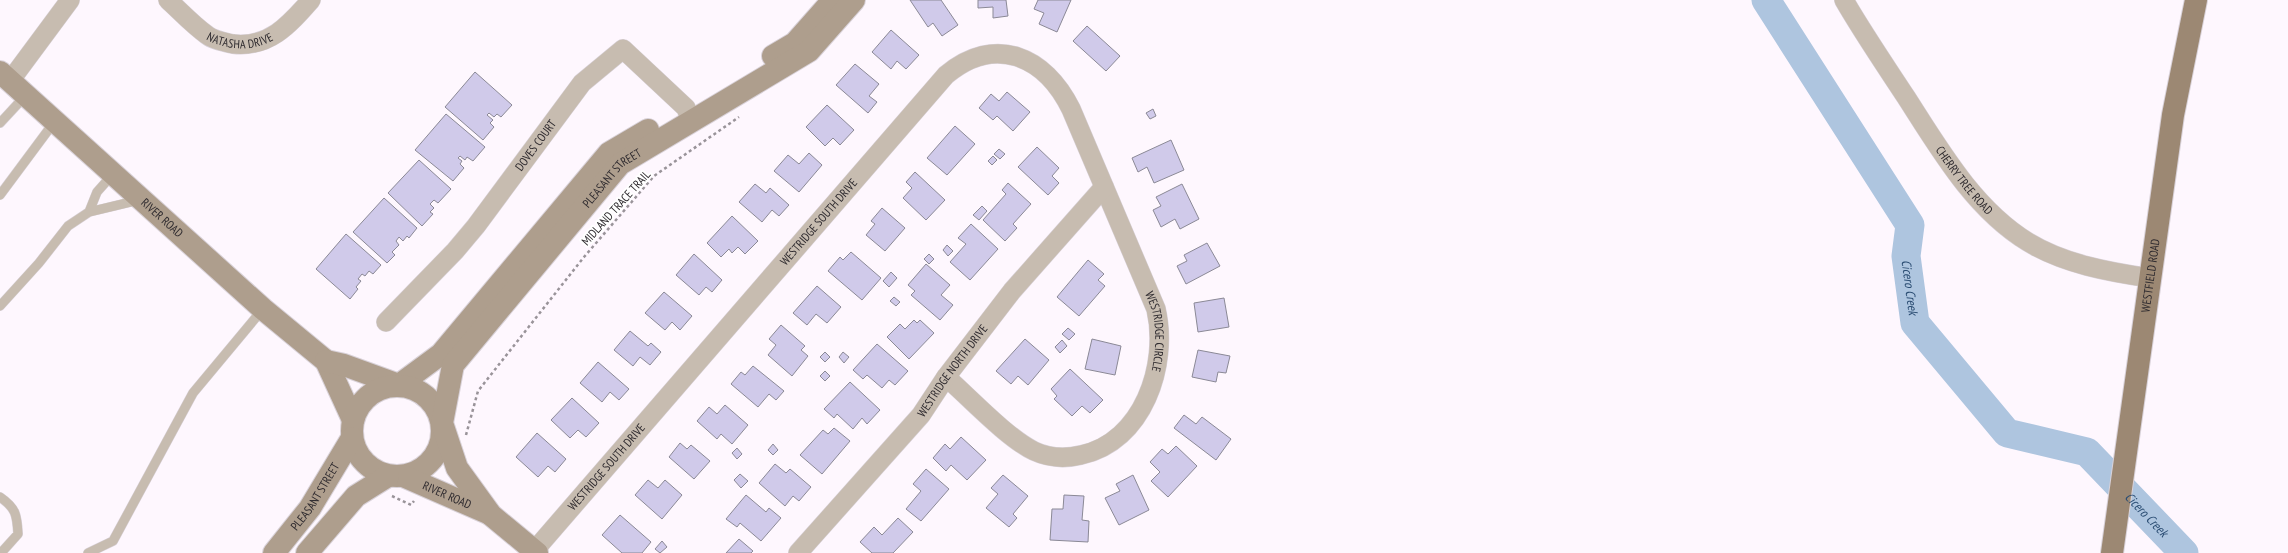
<svg xmlns="http://www.w3.org/2000/svg" width="2288" height="553" viewBox="0 0 2288 553" font-family="'PT Sans Narrow',sans-serif">
  <style>
    .lines { fill: none; stroke-linecap: round; stroke-linejoin: round }
    .river { stroke: #aec5df; stroke-width: 29 }
    .building { fill: #d0caea; stroke: #8b8996 }
    .lane-casing { stroke: #d9d2d9; stroke-width: 10 }
    .street-casing { stroke: #d9d2d9; stroke-width: 20 }
    .secondary-casing { stroke: #d9d2d9; stroke-width: 24 }
    .primary-casing { stroke: #d9d2d9; stroke-width: 24 }
    .path { stroke: #999399; stroke-width: 2.5; stroke-dasharray: 3 3; stroke-linecap: butt }
    .lane { stroke: #c7bcb0; stroke-width: 9 }
    .street { stroke: #c7bcb0; stroke-width: 19 }
    .secondary { stroke: #ae9e8d; stroke-width: 22 }
    .primary { stroke: #9c8873; stroke-width: 22 }
    .labels { text-anchor: middle; stroke-width: 4; stroke-linejoin: round; paint-order: stroke }
    .street-label { font-size: 12px; fill: #2f2b2f; stroke: #fff }
    .water-label { font-size: 13px; font-style: italic; fill: #2b4d73; stroke: #fff }
  </style>
  <rect width="100%" height="100%" fill="#fef7fe"/>
  <g class="lines">
    <path class="river" id="s1" d="M 1766,0 L 1910,225 L 1906,256 L 1915,323 L 2007,433 L 2087,452 L 2184,553"/>
  </g>
  <path class="building" d="M 910,0 L 941,0 L 958,25 L 942,36 L 933,23 L 928,27 Z
    M 978,0 L 1006,0 L 1008,16 L 993,18 L 993,7 L 978,8 Z
    M 1038,0 L 1071,0 L 1057,32 L 1039,24 L 1044,13 L 1034,9 Z
    M 1087,26 L 1120,56 L 1106,71 L 1073,41 Z
    M 891,30 L 919,55 L 906,69 L 897,61 L 891,69 L 872,52 Z
    M 855,64 L 879,84 L 869,96 L 877,102 L 868,113 L 836,85 Z
    M 475,72 L 512,105 L 501,117 L 497,114 L 494,117 L 489,113 L 487,115 L 493,120 L 490,123 L 494,127 L 483,140 L 445,107 Z
    M 1007,92 L 1030,112 L 1013,131 L 997,116 L 993,120 L 979,108 L 991,94 L 999,101 Z
    M 827,105 L 854,130 L 840,145 L 833,138 L 825,146 L 806,127 Z
    M 1153,109 L 1156,116 L 1150,119 L 1146,113 Z
    M 446,114 L 485,147 L 473,161 L 467,157 L 465,160 L 460,156 L 458,158 L 462,161 L 460,164 L 464,168 L 453,181 L 415,150 Z
    M 955,126 L 975,144 L 947,175 L 927,158 Z
    M 1171,140 L 1184,170 L 1154,183 L 1147,167 L 1138,172 L 1132,158 Z
    M 1037,147 L 1059,168 L 1052,176 L 1059,183 L 1048,195 L 1018,167 Z
    M 999,149 L 1005,154 L 1000,159 L 994,154 Z
    M 809,153 L 822,165 L 799,192 L 774,171 L 788,155 L 799,164 Z
    M 993,156 L 997,160 L 992,165 L 988,161 Z
    M 419,160 L 451,189 L 438,203 L 434,200 L 430,204 L 434,208 L 430,212 L 433,214 L 422,226 L 388,193 Z
    M 915,172 L 945,200 L 926,220 L 903,198 L 912,188 L 906,182 Z
    M 1008,183 L 1031,204 L 1013,224 L 1017,228 L 1005,241 L 983,220 L 1006,194 L 1002,190 Z
    M 755,184 L 766,193 L 770,188 L 789,205 L 779,216 L 772,210 L 762,222 L 739,202 Z
    M 1182,184 L 1199,219 L 1180,229 L 1175,219 L 1161,227 L 1153,210 L 1161,206 L 1156,197 Z
    M 384,198 L 417,228 L 409,238 L 407,236 L 403,241 L 399,237 L 396,241 L 399,245 L 392,252 L 395,255 L 387,263 L 353,232 Z
    M 982,206 L 987,211 L 979,220 L 973,215 Z
    M 882,208 L 905,228 L 885,251 L 866,235 L 875,224 L 871,221 Z
    M 732,216 L 758,241 L 745,254 L 738,247 L 732,253 L 729,249 L 721,257 L 707,243 Z
    M 971,224 L 998,249 L 970,280 L 950,262 L 966,244 L 958,238 Z
    M 346,234 L 381,265 L 373,274 L 369,271 L 365,276 L 362,274 L 358,279 L 361,281 L 356,287 L 358,289 L 350,299 L 316,269 Z
    M 1207,243 L 1220,266 L 1186,284 L 1177,266 L 1187,261 L 1184,255 Z
    M 947,245 L 953,251 L 948,256 L 943,250 Z
    M 851,252 L 881,278 L 862,300 L 828,271 L 840,257 L 843,260 Z
    M 694,254 L 722,280 L 712,292 L 706,287 L 699,295 L 676,275 Z
    M 929,254 L 934,259 L 929,264 L 924,259 Z
    M 1088,260 L 1104,274 L 1098,280 L 1105,286 L 1079,316 L 1057,297 Z
    M 926,264 L 950,285 L 941,295 L 953,305 L 940,320 L 911,295 L 915,291 L 908,285 Z
    M 891,272 L 897,278 L 889,287 L 883,281 Z
    M 817,286 L 841,307 L 827,323 L 816,314 L 807,325 L 793,313 Z
    M 664,292 L 692,316 L 680,330 L 672,322 L 665,330 L 645,313 Z
    M 894,297 L 900,302 L 896,306 L 890,301 Z
    M 1224,298 L 1229,327 L 1198,332 L 1194,303 Z
    M 914,320 L 917,323 L 920,320 L 934,333 L 909,359 L 887,337 L 900,324 L 905,329 Z
    M 781,325 L 805,346 L 801,350 L 808,356 L 792,376 L 768,355 L 776,345 L 769,339 Z
    M 1068,328 L 1075,334 L 1069,340 L 1062,334 Z
    M 630,331 L 648,346 L 651,343 L 661,352 L 650,365 L 640,357 L 633,366 L 614,350 Z
    M 1025,339 L 1049,360 L 1028,385 L 1018,376 L 1011,384 L 996,371 Z
    M 1092,339 L 1121,346 L 1115,375 L 1085,369 Z
    M 1062,340 L 1067,346 L 1060,353 L 1055,347 Z
    M 877,344 L 908,371 L 895,385 L 889,380 L 882,388 L 867,375 L 863,379 L 853,370 Z
    M 1198,350 L 1230,356 L 1226,373 L 1218,372 L 1216,382 L 1192,377 Z
    M 825,352 L 830,357 L 825,362 L 820,357 Z
    M 843,352 L 849,357 L 844,363 L 839,357 Z
    M 598,362 L 629,389 L 619,400 L 610,392 L 602,402 L 580,383 Z
    M 753,366 L 784,391 L 776,400 L 769,394 L 758,407 L 731,384 L 741,372 L 745,375 Z
    M 1070,369 L 1103,400 L 1090,413 L 1082,406 L 1072,416 L 1054,399 L 1057,396 L 1051,389 Z
    M 825,371 L 830,376 L 825,381 L 820,376 Z
    M 850,382 L 880,410 L 867,424 L 862,418 L 853,429 L 837,414 L 834,418 L 824,409 Z
    M 572,398 L 599,423 L 586,437 L 578,430 L 570,438 L 551,420 Z
    M 725,405 L 748,425 L 732,444 L 721,434 L 717,439 L 697,421 L 709,407 L 717,414 Z
    M 1184,415 L 1196,424 L 1202,417 L 1231,439 L 1216,460 L 1174,428 Z
    M 834,428 L 850,441 L 822,474 L 800,455 L 823,430 L 828,434 Z
    M 537,433 L 566,459 L 555,472 L 548,466 L 538,477 L 516,457 Z
    M 961,437 L 986,460 L 967,480 L 951,465 L 946,471 L 933,458 L 945,444 L 950,449 Z
    M 680,443 L 687,449 L 691,445 L 710,461 L 694,479 L 669,457 Z
    M 773,444 L 778,450 L 773,455 L 768,450 Z
    M 1176,446 L 1197,466 L 1168,497 L 1151,481 L 1160,472 L 1150,462 L 1162,449 L 1168,454 Z
    M 737,448 L 742,454 L 737,459 L 732,453 Z
    M 775,464 L 786,473 L 790,469 L 811,487 L 799,501 L 793,496 L 785,506 L 759,483 Z
    M 926,469 L 949,489 L 921,521 L 906,509 L 921,491 L 913,484 Z
    M 740,474 L 748,481 L 741,488 L 734,480 Z
    M 1003,475 L 1028,496 L 1013,514 L 1017,518 L 1009,527 L 986,508 L 998,494 L 991,488 Z
    M 1133,475 L 1149,510 L 1119,525 L 1105,498 L 1120,491 L 1116,484 Z
    M 648,480 L 658,488 L 665,480 L 682,495 L 662,519 L 635,495 Z
    M 746,495 L 766,512 L 769,508 L 781,518 L 761,541 L 740,523 L 737,527 L 726,519 Z
    M 1064,495 L 1084,496 L 1082,520 L 1089,521 L 1088,542 L 1050,540 L 1052,509 L 1063,509 Z
    M 620,515 L 651,542 L 642,553 L 622,553 L 602,535 Z
    M 898,518 L 913,532 L 893,553 L 872,553 L 860,542 L 874,527 L 882,535 Z
    M 739,539 L 753,551 L 751,553 L 726,553 Z
    M 662,541 L 667,547 L 660,553 L 655,549 Z"/>
  <g class="lines">
    <g class="lane-casing">
      <path id="lane" d="M 0,123 L 26,95
        M 0,195 L 55,121
        M 89,212 L 97,192 L 113,174
        M 0,306 L 39,263 L 68,226 L 89,212 L 139,200
        M 0,497 C 16,508 17,515 18,534 L 1,553
        M 88,553 L 113,541 L 193,393 L 263,309"/>
    </g>
    <g class="street-casing">
      <g id="street">
        <path id="s2" d="M 168,0 C 181,12 193,25 207,35 C 213,40 224,42 233,44 C 269,48 289,25 311,0"/>
        <path id="s3" d="M 1844,0 C 1863,33 1885,65 1906,97 C 1940,150 1974,209 2028,242 C 2064,264 2109,272 2150,278"/>
        <path d="M 10,81 L 70,0"/>
        <path id="s4" d="M 386,322 L 455,251 L 476,226 L 582,83 L 623,49 L 686,108 L 691,122"/>
        <path id="s5" d="M 534,551 L 946,75 C 995,34 1045,56 1071,109 L 1156,309 C 1169,365 1143,442 1081,455 C 1065,459 1049,458 1034,451 C 1007,438 969,397 946,377"/>
        <path id="s6" d="M 798,553 L 921,415 L 946,377 L 1012,291 L 1104,187"/>
      </g>
    </g>
    <g class="secondary-casing">
      <g id="secondary">
        <path d="M 773,56 L 795,43 L 833,0"/>
        <path id="s7" d="M 0,72 L 263,309 L 326,361 L 353,420"/>
        <path d="M 326,361 L 344,365 L 399,385 L 441,354 L 609,153 L 648,130"/>
        <circle cx="397" cy="431" r="45"/>
        <path id="s8" d="M 403,476 L 490,514"/>
        <path id="s9" d="M 274,553 L 310,508 L 352,438"/>
        <path d="M 307,553 L 356,496 L 388,476"/>
        <path id="s10" d="M 537,553 L 491,515 L 457,468 L 442,423 L 453,365 L 620,164 L 809,51 L 854,0"/>
      </g>
    </g>
    <g class="primary-casing">
      <g id="primary">
        <path id="s11" d="M 2112,553 L 2173,115 L 2196,0"/>
      </g>
    </g>
    <path class="path" d="M 466,435 L 478,391 L 584,257 L 654,176 L 739,117
      M 392,496 L 411,505 L 414,501"/>
    <use href="#lane" class="lane"/>
    <use href="#street" class="street"/>
    <use href="#secondary" class="secondary"/>
    <use href="#primary" class="primary"/>
  </g>
  <g class="labels">
    <g class="street-label">
      <text dy="4" stroke="none"><textPath href="#s2" startOffset="87">NATASHA DRIVE</textPath></text>
      <text dy="4" stroke="none"><textPath href="#s4" startOffset="232">DOVES COURT</textPath></text>
      <text dy="4" stroke="none"><textPath href="#s10" startOffset="470">PLEASANT STREET</textPath></text>
      <text dy="4" stroke="none"><textPath href="#s3" startOffset="217">CHERRY TREE ROAD</textPath></text>
      <text transform="translate(616 208) rotate(-48)" y="4">MIDLAND TRACE TRAIL</text>
      <text dy="4" stroke="none"><textPath href="#s7" startOffset="218">RIVER ROAD</textPath></text>
      <text dy="4" stroke="none"><textPath href="#s5" startOffset="435">WESTRIDGE SOUTH DRIVE</textPath></text>
      <text dy="4" stroke="none"><textPath href="#s11" startOffset="280">WESTFIELD ROAD</textPath></text>
      <text dy="4" stroke="none"><textPath href="#s5" startOffset="1023">WESTRIDGE CIRCLE</textPath></text>
      <text dy="4" stroke="none"><textPath href="#s6" startOffset="239">WESTRIDGE NORTH DRIVE</textPath></text>
      <text dy="4" stroke="none"><textPath href="#s5" startOffset="111">WESTRIDGE SOUTH DRIVE</textPath></text>
      <text dy="4" stroke="none"><textPath href="#s8" startOffset="48">RIVER ROAD</textPath></text>
      <text dy="4" stroke="none"><textPath href="#s9" startOffset="70">PLEASANT STREET</textPath></text>
    </g>
    <g class="water-label">
      <text dy="5" stroke="none"><textPath href="#s1" startOffset="330">Cicero Creek</textPath></text>
      <text dy="5" stroke="none"><textPath href="#s1" startOffset="678">Cicero Creek</textPath></text>
    </g>
  </g>
</svg>
